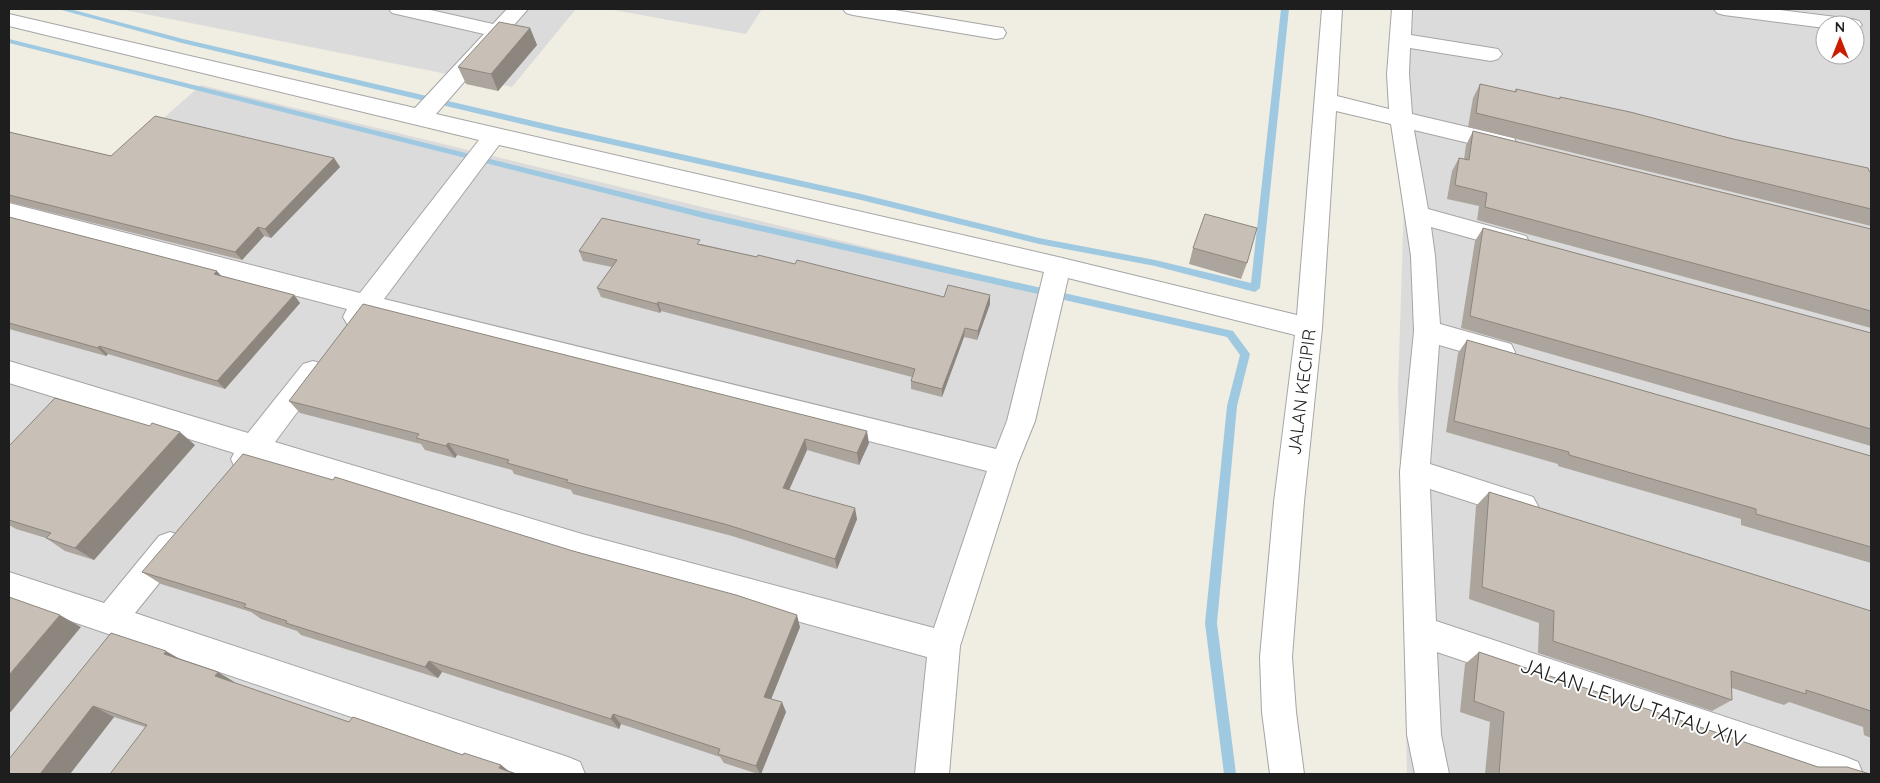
<svg xmlns="http://www.w3.org/2000/svg" width="1880" height="783" viewBox="0 0 1880 783" font-family="Quicksand,sans-serif">
  <style>
    .residential { fill: #dcdbdb; fill-rule: evenodd }
    .lines { fill: none; stroke-linecap: round; stroke-linejoin: round }
    .stream { fill: #9fc9e1; fill-rule: evenodd }
    .minor-casing { stroke: #a5a5a5; stroke-width: 2 }
    .minor { fill: #fff; fill-rule: evenodd }
    .wall { fill: #aca59d }
    .shaded-wall { fill: #8c867f }
    .building { fill: #c8c0b6; stroke: #8c867f }
    .labels { text-anchor: middle; stroke-width: 4; stroke-linejoin: round; paint-order: stroke }
    .street-label { font-size: 18px; fill: #1e1e1e; stroke: #fff }
    .near-street-label { font-size: 21px; fill: #1e1e1e; stroke: #fff }
  </style>
  <rect width="100%" height="100%" fill="#f0ede3"/>
  <path class="residential" d="M 120,9 L 576,9 L 512,87 Z
    M 608,9 L 762,9 L 746,34 Z
    M 1408,9 L 1871,9 L 1871,774 L 1407,774 L 1398,389 L 1407,111 ZM 1825,25 L 1855,25 L 1855,55 L 1825,55 Z
    M 201,85 L 1060,294 L 935,662 L 929,774 L 9,774 L 9,142 L 107,168 Z"/>
  <g class="lines">
    <path class="stream" d="M 58,9 L 70,9 L 183,39 L 555,126 L 861,194 L 1039,238 L 1155,260 L 1251,283 L 1281,9 L 1289,9 L 1260,288 L 1255,292 L 1155,266 L 1039,244 L 861,200 L 555,132 L 182,43 Z
      M 9,39 L 707,213 L 1233,331 L 1250,354 L 1237,406 L 1217,623 L 1236,774 L 1224,774 L 1205,623 L 1227,406 L 1240,355 L 1227,337 L 707,219 L 9,43 Z"/>
    <g class="minor-casing">
      <path id="minor" d="M 389,9 L 426,9 L 493,24 L 507,9 L 528,9 L 436,114 L 1058,257 L 1297,315 L 1322,9 L 1342,9 L 1337,96 L 1389,109 L 1387,74 L 1392,9 L 1412,9 L 1411,35 L 1498,49 L 1502,54 L 1498,59 L 1491,61 L 1410,48 L 1409,74 L 1412,114 L 1514,138 L 1517,144 L 1514,150 L 1506,152 L 1414,130 L 1428,209 L 1526,236 L 1529,242 L 1526,248 L 1517,251 L 1431,227 L 1435,256 L 1440,324 L 1511,344 L 1515,352 L 1511,360 L 1502,363 L 1439,345 L 1430,464 L 1533,497 L 1538,506 L 1533,515 L 1523,519 L 1430,489 L 1436,621 L 1846,757 L 1858,762 L 1863,774 L 1796,774 L 1437,652 L 1441,735 L 1449,774 L 1415,774 L 1407,735 L 1400,472 L 1414,331 L 1411,256 L 1391,124 L 1336,111 L 1322,328 L 1304,502 L 1292,657 L 1296,712 L 1304,774 L 1270,774 L 1262,712 L 1260,657 L 1274,502 L 1295,335 L 1068,278 L 1035,421 L 1018,463 L 960,646 L 949,774 L 915,774 L 927,657 L 582,562 L 260,461 C 253,471 246,472 235,468 L 231,459 L 234,453 L 9,383 L 9,361 L 248,433 L 303,364 L 313,361 L 323,364 L 327,372 L 275,442 L 582,534 L 934,628 L 987,471 L 372,315 C 364,326 359,328 347,324 L 343,317 L 347,309 L 9,221 L 9,203 L 360,293 L 479,140 L 9,26 L 9,14 L 415,108 L 484,34 L 392,13 ZM 499,145 L 1044,272 L 1007,421 L 996,449 L 384,299 Z
        M 843,9 L 889,9 L 996,27 L 1003,28 L 1006,33 L 1003,38 L 996,39 L 853,15 L 846,13 Z
        M 1714,9 L 1772,9 L 1852,19 L 1859,21 L 1862,25 L 1855,31 L 1855,25 L 1825,25 L 1825,28 L 1724,15 L 1717,13 Z
        M 170,532 L 181,536 L 185,546 L 181,556 L 135,613 L 568,757 L 580,762 L 585,774 L 518,774 L 9,600 L 9,572 L 104,603 L 159,536 Z"/>
    </g>
    <use href="#minor" class="minor"/>
  </g>
  <path class="wall" d="M 530,28 L 537,45 L 498,91 L 466,84 L 458,67 Z
    M 1480,84 L 1514,92 L 1516,89 L 1559,99 L 1560,97 L 1871,172 L 1871,226 L 1468,127 L 1473,98 Z
    M 1473,131 L 1871,229 L 1871,328 L 1477,220 L 1479,206 L 1447,199 L 1452,171 L 1459,158 L 1464,159 L 1466,145 Z
    M 9,132 L 111,156 L 334,158 L 340,167 L 271,238 L 264,236 L 242,260 L 9,202 Z
    M 9,217 L 221,276 L 294,295 L 300,303 L 225,389 L 108,354 L 106,356 L 9,329 Z
    M 1483,228 L 1871,333 L 1871,446 L 1461,328 L 1475,241 Z
    M 701,244 L 757,257 L 944,297 L 990,304 L 977,340 L 964,337 L 942,397 L 911,389 L 911,381 L 912,377 L 661,311 L 660,313 L 601,297 L 597,288 L 612,267 L 583,261 L 579,251 Z
    M 1193,248 L 1247,263 L 1241,279 L 1189,264 Z
    M 1467,340 L 1871,456 L 1871,563 L 1741,525 L 1741,519 L 1558,466 L 1558,464 L 1446,432 L 1458,353 Z
    M 289,401 L 869,443 L 859,465 L 807,450 L 789,490 L 857,519 L 837,569 L 732,536 L 573,494 L 571,490 L 514,474 L 512,470 L 457,455 L 455,458 L 425,450 L 421,444 L 300,413 Z
    M 195,445 L 94,560 L 65,551 L 46,538 L 16,529 L 9,525 L 9,446 Z
    M 1489,492 L 1871,611 L 1871,738 L 1864,735 L 1863,727 L 1789,702 L 1784,705 L 1732,688 L 1732,700 L 1712,711 L 1538,653 L 1539,623 L 1469,599 L 1476,506 Z
    M 142,572 L 800,627 L 771,699 L 786,712 L 761,774 L 758,774 L 724,763 L 720,757 L 621,724 L 619,729 L 442,672 L 438,678 L 301,635 L 297,631 L 261,619 L 251,612 L 161,584 Z
    M 111,633 L 182,661 L 235,683 L 349,722 L 463,755 L 501,765 L 510,772 L 145,727 L 114,717 L 70,774 L 9,774 Z
    M 1479,652 L 1818,767 L 1870,774 L 1485,774 L 1490,722 L 1460,712 L 1465,664 Z"/>
  <path class="shaded-wall" d="M 530,28 L 537,45 L 498,91 L 491,74 Z
    M 334,158 L 340,167 L 271,238 L 265,229 Z
    M 258,227 L 264,236 L 242,260 L 235,252 Z
    M 217,271 L 224,279 L 214,274 Z
    M 294,295 L 300,303 L 225,389 L 217,381 Z
    M 990,295 L 990,304 L 977,340 L 978,331 Z
    M 658,302 L 661,311 L 660,313 L 657,304 Z
    M 965,328 L 964,337 L 942,397 L 942,389 Z
    M 99,346 L 108,354 L 106,356 L 98,348 Z
    M 867,431 L 869,443 L 859,465 L 857,453 Z
    M 180,432 L 195,445 L 94,560 L 75,548 Z
    M 805,439 L 807,450 L 785,499 L 783,488 Z
    M 448,443 L 457,455 L 455,458 L 446,446 Z
    M 855,508 L 857,519 L 837,569 L 835,559 Z
    M 60,615 L 81,627 L 9,714 L 9,675 Z
    M 797,615 L 800,627 L 768,707 L 764,697 Z
    M 166,651 L 185,662 L 164,654 Z
    M 429,661 L 442,672 L 438,678 L 425,667 Z
    M 218,672 L 236,683 L 215,676 Z
    M 782,702 L 786,712 L 761,774 L 760,774 L 756,766 Z
    M 93,706 L 114,717 L 70,774 L 40,774 Z
    M 613,714 L 621,724 L 619,729 L 611,719 Z
    M 501,765 L 512,774 L 499,768 Z"/>
  <path class="building" d="M 499,22 L 530,28 L 491,74 L 458,67 Z
    M 1480,84 L 1516,92 L 1516,89 L 1560,99 L 1560,97 L 1630,112 L 1733,139 L 1868,168 L 1869,171 L 1871,172 L 1871,209 L 1476,113 Z
    M 155,116 L 334,158 L 265,229 L 258,227 L 235,252 L 9,195 L 9,132 L 111,156 Z
    M 1473,131 L 1871,229 L 1871,311 L 1485,207 L 1487,193 L 1455,185 L 1459,158 L 1469,160 Z
    M 1205,214 L 1257,228 L 1247,263 L 1193,248 Z
    M 9,217 L 217,271 L 214,274 L 294,295 L 217,381 L 99,346 L 98,348 L 9,323 Z
    M 602,218 L 700,240 L 697,244 L 757,257 L 758,255 L 795,264 L 797,260 L 944,297 L 948,285 L 990,295 L 978,331 L 965,328 L 942,389 L 911,381 L 915,369 L 658,302 L 657,304 L 597,288 L 617,260 L 579,251 Z
    M 1483,228 L 1871,333 L 1871,429 L 1470,316 Z
    M 363,304 L 867,431 L 857,453 L 805,439 L 783,488 L 855,508 L 835,559 L 728,525 L 566,482 L 568,480 L 507,463 L 509,460 L 448,443 L 446,446 L 416,438 L 419,434 L 289,401 Z
    M 1467,340 L 1871,456 L 1871,547 L 1756,514 L 1756,509 L 1569,455 L 1569,452 L 1454,421 Z
    M 55,398 L 150,426 L 152,423 L 180,432 L 75,548 L 46,538 L 51,533 L 9,520 L 9,446 Z
    M 243,454 L 333,480 L 335,477 L 573,551 L 736,595 L 797,615 L 764,697 L 782,702 L 756,766 L 718,754 L 720,749 L 613,714 L 611,719 L 429,661 L 425,667 L 286,623 L 287,621 L 244,607 L 246,604 L 142,572 Z
    M 1489,492 L 1871,611 L 1871,711 L 1806,690 L 1806,694 L 1731,671 L 1732,700 L 1553,641 L 1554,611 L 1482,587 Z
    M 9,597 L 60,615 L 9,675 Z
    M 111,633 L 166,651 L 164,654 L 218,672 L 215,676 L 349,722 L 353,717 L 463,755 L 464,753 L 501,765 L 499,768 L 516,774 L 110,774 L 147,725 L 93,706 L 40,774 L 9,774 L 9,759 Z
    M 1479,652 L 1818,767 L 1847,767 L 1870,774 L 1499,774 L 1504,712 L 1474,701 Z"/>
  <g class="labels">
    <g class="street-label">
      <text transform="translate(1302 392) rotate(-83)" y="6">JALAN KECIPIR</text>
    </g>
    <g class="near-street-label">
      <text transform="translate(1633 703) rotate(19)" y="7">JALAN LEWU TATAU XIV</text>
    </g>
  </g>
  <rect width="1880" height="783" fill="none" stroke="#1e1e1e" stroke-width="20"/>
  <g transform="translate(1840 40)"><circle r="24" fill="#ffffff" stroke="#a5a5a5"/>
  <path d="M0-4L9 19L0 12L-9 19Z" fill="#cc1c00"/>
  <text y="-8" font-size="14" font-weight="bold" text-anchor="middle" fill="#1e1e1e">N</text>
  </g>
</svg>
